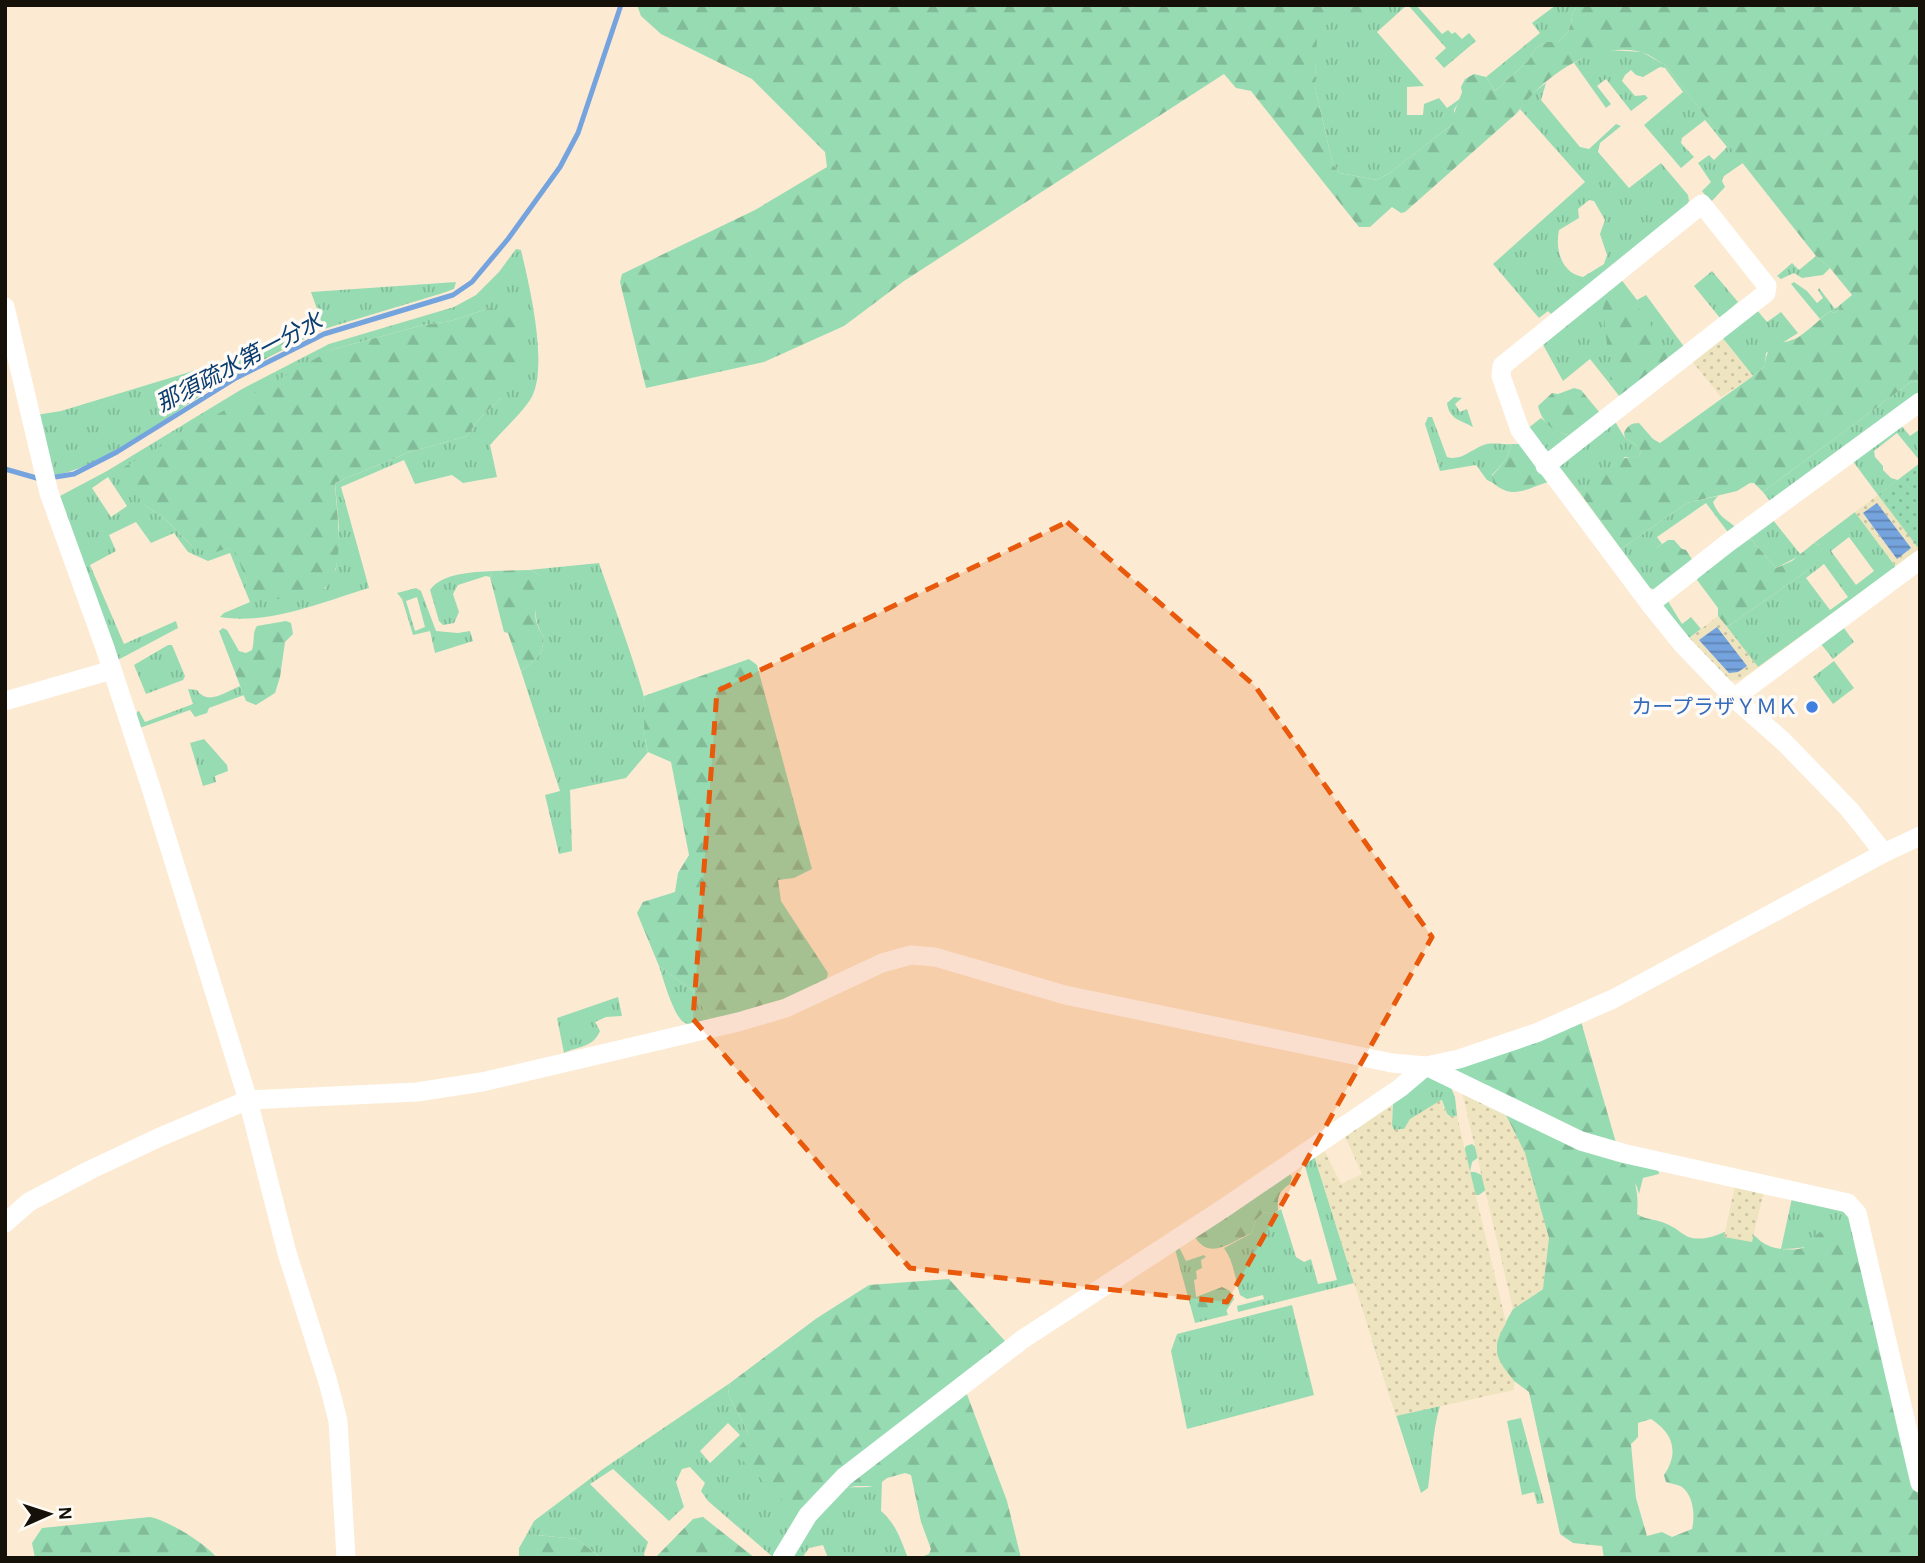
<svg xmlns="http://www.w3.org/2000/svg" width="1925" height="1563" viewBox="0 0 1925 1563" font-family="'Alegreya Sans','Noto Sans JP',sans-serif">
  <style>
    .grass { fill: url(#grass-tufts); fill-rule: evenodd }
    .forest { fill: url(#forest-firs); fill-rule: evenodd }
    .sand { fill: url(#sand-dots); fill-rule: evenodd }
    .park { fill: url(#park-dots) }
    .water { fill: url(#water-rules) }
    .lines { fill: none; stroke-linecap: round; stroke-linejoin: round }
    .stream { stroke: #74a3dd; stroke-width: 5 }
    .minor { stroke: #fff; stroke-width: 19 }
    .marked { fill: #e8590c; fill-opacity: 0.2; stroke: #e8590c; stroke-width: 5; stroke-dasharray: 14 9; stroke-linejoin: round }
    .shop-dot { fill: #3f7fe0; stroke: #fefaf5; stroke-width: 2.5 }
    .labels { text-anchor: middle; stroke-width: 7; stroke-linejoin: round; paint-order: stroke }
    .shop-label { font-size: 21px; fill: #366cbe; stroke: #fefaf5; text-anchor: end }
    .water-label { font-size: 23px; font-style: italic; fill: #093c70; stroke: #fefaf5 }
  </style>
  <defs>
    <pattern id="grass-tufts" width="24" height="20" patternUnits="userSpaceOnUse" patternTransform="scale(1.75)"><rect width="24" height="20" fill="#97dbb3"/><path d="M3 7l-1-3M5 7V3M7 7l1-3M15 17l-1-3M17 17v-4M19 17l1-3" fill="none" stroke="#81bb98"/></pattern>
    <pattern id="forest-firs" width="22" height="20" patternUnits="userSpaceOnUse" patternTransform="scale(1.75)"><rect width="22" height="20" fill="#97dbb3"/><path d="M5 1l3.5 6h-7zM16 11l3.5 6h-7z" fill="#81bb98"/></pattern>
    <pattern id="sand-dots" width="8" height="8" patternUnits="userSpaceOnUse" patternTransform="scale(1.75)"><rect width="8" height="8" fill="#eee4bf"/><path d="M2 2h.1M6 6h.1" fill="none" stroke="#cbc3a3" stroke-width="1.8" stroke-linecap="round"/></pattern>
    <pattern id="park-dots" width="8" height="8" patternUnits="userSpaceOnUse" patternTransform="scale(1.75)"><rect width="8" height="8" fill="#97dbb3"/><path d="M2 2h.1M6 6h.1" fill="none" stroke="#81bb98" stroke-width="1.8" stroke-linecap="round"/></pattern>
    <pattern id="water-rules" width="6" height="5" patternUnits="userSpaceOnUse" patternTransform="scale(1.75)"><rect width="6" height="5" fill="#74a3dd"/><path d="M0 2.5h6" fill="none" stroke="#5e83b1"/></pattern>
  </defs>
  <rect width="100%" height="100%" fill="#fcebd2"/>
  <path class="grass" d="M 1351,5 L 1407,5 L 1377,32 L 1424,86 L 1407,87 L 1407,115 L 1423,115 L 1424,104 L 1439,98 L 1447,108 L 1461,98 L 1454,110 L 1454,123 L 1391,172 L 1377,180 L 1340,173 L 1333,165 L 1315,87 L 1316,31 Z
    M 1408,5 L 1416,5 L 1442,34 L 1448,30 L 1452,34 L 1455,32 L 1462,39 L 1469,33 L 1476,41 L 1444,68 L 1435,58 L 1446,48 Z
    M 1556,5 L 1578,5 C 1566,19 1578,26 1558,42 L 1547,42 L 1536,48 L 1528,61 L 1495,91 L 1486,77 L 1540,33 L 1532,23 Z
    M 1609,50 L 1642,52 L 1665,65 L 1743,163 L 1724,176 L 1722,181 L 1725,187 L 1711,202 L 1702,191 L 1711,182 L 1698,163 L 1709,155 L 1714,160 L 1727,147 L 1705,120 L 1682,138 L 1681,143 L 1694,157 L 1681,168 L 1644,125 L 1683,92 L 1665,68 L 1660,67 L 1643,77 L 1636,75 L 1631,70 L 1625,75 L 1622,81 L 1635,96 L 1645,95 L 1648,98 L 1631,111 L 1606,79 L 1597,86 L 1611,104 L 1606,108 L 1574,63 L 1589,55 Z
    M 1546,83 L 1541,100 L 1580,147 L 1589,149 L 1616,124 L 1621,126 L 1600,143 L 1598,152 L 1629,188 L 1661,163 L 1688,195 L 1689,201 L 1684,211 L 1551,314 L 1548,311 L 1539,318 L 1493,264 L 1585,182 L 1520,109 L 1529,96 ZM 1589,200 L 1594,201 L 1605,220 L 1600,234 L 1607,255 L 1604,264 L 1583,277 C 1561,273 1555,249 1559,230 L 1579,218 L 1578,209 Z
    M 516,249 L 521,250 C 529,284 550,370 530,400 C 519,416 503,430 490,445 L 497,477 L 463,483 L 452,475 L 415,484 L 404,460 L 341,487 L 369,588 C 322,602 270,625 220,617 L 224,613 L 250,602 L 230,553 L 208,561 L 188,552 L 174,533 L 151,543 L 136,522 L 109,535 L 116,551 L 90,565 L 124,644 L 176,621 L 178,628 L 116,661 L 58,497 L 107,471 L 242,389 L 329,344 L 454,307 L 476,295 L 499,272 ZM 490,308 L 501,398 L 479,419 L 467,436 L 407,453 L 335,483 L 339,528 L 336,569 L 325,589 L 247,583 L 237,553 L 227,548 L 192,546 L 167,521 L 145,505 L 331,350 L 423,325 L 451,321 ZM 108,477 L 127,506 L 111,517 L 92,488 Z
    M 1816,256 L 1830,268 L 1823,275 L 1802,278 L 1794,273 L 1781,279 L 1777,276 L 1792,263 L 1799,270 Z
    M 1712,271 L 1738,302 L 1720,318 L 1694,286 Z
    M 1620,278 L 1637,300 L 1646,295 L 1685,348 L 1621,398 L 1590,359 L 1563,381 L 1541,341 Z
    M 456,282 L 454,289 L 443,293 L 324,329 L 311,292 Z
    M 1794,282 L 1807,291 L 1817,303 L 1823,298 L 1818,290 L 1819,288 L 1835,309 L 1852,295 L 1852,299 L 1835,313 L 1830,311 L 1820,319 L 1791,284 Z
    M 1756,309 L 1767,322 L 1781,312 L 1798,333 L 1766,353 L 1765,366 L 1753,376 L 1721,336 Z
    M 314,329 L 316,333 C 283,350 248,367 216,386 C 175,411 96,473 51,475 L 36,415 L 61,411 L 193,371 L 238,361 Z
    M 1912,381 L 1920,382 L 1920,398 L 1773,505 L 1763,492 Z
    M 1454,397 L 1462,398 L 1455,404 L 1460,412 L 1467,409 L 1473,427 C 1460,420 1449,419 1447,403 Z
    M 1428,417 L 1432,417 L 1447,457 C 1460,461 1470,451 1481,446 C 1491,441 1502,445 1512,444 L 1505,461 L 1492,475 L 1493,483 L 1487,480 L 1476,465 L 1440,471 L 1425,424 Z
    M 1541,418 C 1553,428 1559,435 1575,436 L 1550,456 L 1527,429 Z
    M 1614,420 L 1625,438 L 1636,445 L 1641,452 L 1639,456 L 1632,458 L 1625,457 L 1580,493 L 1558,465 Z
    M 1900,424 L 1910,436 L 1920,429 L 1920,461 L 1897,433 L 1874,451 L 1875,457 L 1883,466 L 1883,470 L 1891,478 L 1898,480 L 1878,495 L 1852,460 Z
    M 1718,496 L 1713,502 C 1720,520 1727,518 1737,529 L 1730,535 L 1706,503 L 1657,537 L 1662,544 L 1655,549 L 1670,579 L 1656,590 L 1650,588 L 1621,549 L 1687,503 Z
    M 1855,512 L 1896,567 L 1758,667 L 1727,627 L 1817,564 L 1820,545 L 1814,543 ZM 1849,537 L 1874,571 L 1856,585 L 1831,551 ZM 1824,564 L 1848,597 L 1830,610 L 1806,578 Z
    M 1773,520 L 1801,555 L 1776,568 L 1752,540 L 1748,539 Z
    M 599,563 C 614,606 630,649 643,693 C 648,714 641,731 648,752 L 626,778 L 570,790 L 572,851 L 559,854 L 545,795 L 560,791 L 521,671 C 536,658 542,659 544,637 C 530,618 537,598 541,576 L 529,570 Z
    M 493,571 L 490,577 L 486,576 L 458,585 L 453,594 L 459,612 L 454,623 L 443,625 L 439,621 L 430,590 C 442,573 473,572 493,571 Z
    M 416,588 L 421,591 L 436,631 L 458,633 L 470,631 L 473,641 L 435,653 L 430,631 L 413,635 L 402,599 L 397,593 ZM 417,597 L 425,627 L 415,631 L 406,601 Z
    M 1666,598 L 1682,624 L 1691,617 L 1701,629 L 1688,639 L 1662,606 Z
    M 1844,628 L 1854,642 L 1833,659 L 1821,644 Z
    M 168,645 L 172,645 L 185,676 L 183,680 L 146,694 L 134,665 Z
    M 1834,661 L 1854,688 L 1833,704 L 1813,677 Z
    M 240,686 L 244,695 L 209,708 L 207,713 L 195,717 L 190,710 L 137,729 L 134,715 L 139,711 L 145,722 L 193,704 L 188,689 L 197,690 C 208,706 225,692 240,686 Z
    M 204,739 L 227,765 L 228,771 L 215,776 L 216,782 L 203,786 L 190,743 Z
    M 659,966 L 693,991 L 709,1017 L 719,1021 C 709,1022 694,1027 685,1023 C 674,1018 663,978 659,966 Z
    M 618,997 L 622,1016 L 606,1017 L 595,1022 L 600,1031 C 593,1048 578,1046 564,1053 L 557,1018 Z
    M 1426,1075 L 1449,1083 L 1455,1097 L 1457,1116 L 1451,1117 L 1447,1114 L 1442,1100 L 1404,1129 L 1394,1130 L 1392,1126 L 1393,1100 Z
    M 1472,1144 L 1478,1149 L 1480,1156 L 1472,1162 L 1470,1172 L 1475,1172 L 1484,1176 L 1487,1189 L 1479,1195 L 1470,1195 L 1462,1155 L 1466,1146 Z
    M 1313,1152 L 1354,1283 L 1238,1312 L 1237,1306 L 1264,1299 L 1263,1295 L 1247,1299 L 1240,1295 C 1235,1279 1234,1262 1224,1248 L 1252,1233 L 1256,1220 L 1264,1212 L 1273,1214 L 1281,1209 L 1296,1257 L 1304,1262 L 1311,1259 L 1318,1284 L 1337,1280 L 1303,1159 Z
    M 1621,1160 L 1658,1169 L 1659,1174 L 1643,1178 L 1639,1194 L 1637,1187 Z
    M 1792,1198 L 1848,1213 L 1858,1239 C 1832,1242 1806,1249 1781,1249 Z
    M 1179,1247 L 1186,1261 L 1204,1255 L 1206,1257 L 1201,1260 L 1202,1268 L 1196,1271 L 1197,1279 L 1194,1280 L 1197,1303 L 1226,1309 L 1228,1315 L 1195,1323 L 1175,1249 Z
    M 1292,1305 L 1314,1395 L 1187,1429 L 1171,1351 L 1177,1334 Z
    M 1387,1324 L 1451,1403 L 1440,1406 C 1432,1432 1432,1461 1428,1488 L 1421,1493 L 1372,1340 Z
    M 730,1383 L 728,1394 L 749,1434 L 802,1514 L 774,1558 L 708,1501 L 701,1491 L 705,1483 L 690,1467 L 682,1469 L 676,1482 L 684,1507 L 669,1521 L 613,1469 L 590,1484 L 648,1542 L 644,1554 L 646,1558 L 601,1558 L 577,1539 L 527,1534 L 534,1521 L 603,1469 ZM 728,1423 L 740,1435 L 710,1463 L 700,1451 Z
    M 1521,1418 L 1544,1503 L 1537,1504 L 1534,1492 L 1522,1495 L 1507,1421 Z
    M 882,1482 L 881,1511 C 896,1524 901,1540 908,1558 L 828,1558 L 823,1545 L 809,1548 L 802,1558 L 793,1558 L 801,1536 L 842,1488 C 855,1486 870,1490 882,1482 Z"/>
  <path class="forest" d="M 637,5 L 1373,5 L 1357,17 L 1336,18 L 1317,31 L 1315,87 L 1333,165 L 1340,173 L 1377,180 L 1391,172 L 1454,123 L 1453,116 L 1462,92 L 1461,87 L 1465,79 L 1474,74 L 1486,77 L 1495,91 L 1528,61 L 1536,48 L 1547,42 L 1558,42 C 1578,26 1566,19 1578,5 L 1920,5 L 1920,382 L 1912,381 L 1763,492 L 1754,483 L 1750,483 L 1737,491 L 1687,503 L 1621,549 L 1580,493 L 1619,459 L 1639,456 L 1641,452 L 1636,445 L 1625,438 L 1624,433 C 1627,426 1631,423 1639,423 L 1653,439 L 1660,443 L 1753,376 L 1765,366 C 1768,334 1783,348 1800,336 C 1810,329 1820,319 1830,311 L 1835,313 L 1852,298 L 1852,295 L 1830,268 L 1816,256 L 1665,65 C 1658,61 1649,54 1641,52 C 1594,40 1543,76 1517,113 L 1405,212 L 1401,213 L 1392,207 L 1370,227 L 1359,227 L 1251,91 L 1236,88 L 1224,74 L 904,281 L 844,326 L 764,362 L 646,388 L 620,282 L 622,274 L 755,210 L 827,167 L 825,152 L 752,79 L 661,34 L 641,16 Z
    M 1615,293 L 1627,295 C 1633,304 1646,313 1649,320 C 1652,327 1652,336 1656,342 C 1663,351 1669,351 1667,365 L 1621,398 L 1610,384 L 1611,358 L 1607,345 L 1603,308 L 1606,300 Z
    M 490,308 L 508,314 L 519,323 L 520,362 L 501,398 L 479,419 L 467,436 L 407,453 L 335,483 C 336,509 347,569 325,588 C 312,600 278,599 262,599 L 247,583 L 236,553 L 227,548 L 211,554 L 192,546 L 167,521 L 145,505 L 125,482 L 124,467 L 331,350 L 423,325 L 451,321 Z
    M 1574,388 L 1581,390 L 1600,413 L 1575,436 C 1556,434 1543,425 1538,406 L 1552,393 L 1558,394 Z
    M 1512,444 L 1521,444 L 1548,482 C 1525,489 1513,500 1493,483 L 1492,476 L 1505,461 Z
    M 1748,539 L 1752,540 L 1776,568 L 1792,561 L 1814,543 L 1820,545 L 1823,553 L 1817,564 L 1727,627 L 1718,616 L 1718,608 L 1697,580 L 1698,576 Z
    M 1668,540 L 1674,540 L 1682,549 L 1686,550 L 1693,561 L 1670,579 L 1667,578 C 1661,569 1654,561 1655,549 Z
    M 529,570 L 541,576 L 544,592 C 533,609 532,620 544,637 C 542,659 536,658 521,671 L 508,633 L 504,632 L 490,577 L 493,571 Z
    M 286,621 L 291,623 L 293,634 L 285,642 L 280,677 L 275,693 L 256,705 L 246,701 L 219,631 L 223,628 L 227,630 L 239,651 L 246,653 L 252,650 C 255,641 252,633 257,626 Z
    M 749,659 L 757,665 L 812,869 L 794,878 L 778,880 L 781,901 L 828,973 L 826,982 L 786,1002 L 719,1021 L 709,1017 L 693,991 L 659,966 L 637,913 L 643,902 L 675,892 L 678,873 L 689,855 L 671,762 L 648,752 C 642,734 645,715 644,696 Z
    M 1580,1018 L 1621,1160 C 1636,1177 1639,1192 1637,1214 C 1646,1220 1657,1219 1667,1224 C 1683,1231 1684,1241 1706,1238 C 1716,1237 1727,1229 1737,1229 C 1752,1229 1755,1238 1765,1244 C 1775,1250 1797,1252 1807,1246 C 1812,1243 1814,1239 1817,1234 L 1832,1231 L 1858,1239 L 1920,1494 L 1920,1558 L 1604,1558 L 1602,1546 L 1573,1543 L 1560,1534 L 1529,1392 L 1514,1381 L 1497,1360 L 1497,1338 L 1513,1309 L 1543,1289 L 1474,1096 L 1441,1055 ZM 1651,1419 C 1674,1434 1679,1453 1664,1475 L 1666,1482 C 1672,1484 1677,1484 1682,1487 C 1694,1496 1695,1517 1692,1529 L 1672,1537 L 1662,1532 L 1647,1536 L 1636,1498 L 1631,1444 L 1638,1437 L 1638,1423 Z
    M 1287,1170 L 1292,1177 L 1290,1184 C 1279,1191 1277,1197 1278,1210 L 1273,1214 L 1264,1212 L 1256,1220 L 1252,1233 C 1229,1242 1209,1263 1193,1234 Z
    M 949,1279 L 1005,1341 L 962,1381 L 1007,1501 L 1021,1558 L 919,1558 L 929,1554 L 931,1549 L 921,1522 L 911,1475 L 905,1473 L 887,1478 L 877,1486 L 856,1486 L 820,1492 L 802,1514 L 797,1514 L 742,1460 L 738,1449 L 749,1434 L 728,1394 L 730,1383 L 817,1318 L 869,1285 Z
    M 1222,1287 L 1230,1291 L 1234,1299 L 1224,1314 C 1207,1318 1198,1316 1196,1297 Z
    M 150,1517 C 169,1521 205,1543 217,1558 L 35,1558 L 32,1543 L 42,1528 Z
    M 703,1517 L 755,1558 L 655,1558 L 693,1519 Z
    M 527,1534 L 577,1539 L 601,1558 L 519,1558 L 519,1548 Z"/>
  <path class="sand" d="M 1721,336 L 1753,376 L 1721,397 L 1691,360 Z
    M 1878,495 L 1919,549 L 1896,567 L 1855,512 ZM 1877,503 L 1911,548 L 1897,558 L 1863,514 Z
    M 1718,616 L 1758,667 L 1740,680 L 1726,681 L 1688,639 Z
    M 1462,1092 L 1506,1115 L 1525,1153 L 1549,1238 L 1543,1289 L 1513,1309 Z
    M 1392,1100 L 1392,1126 L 1394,1130 L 1404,1129 L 1410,1119 L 1441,1100 L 1447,1114 L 1451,1117 L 1457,1116 L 1506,1323 C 1490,1350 1496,1358 1514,1381 L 1514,1390 L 1396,1416 L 1313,1152 L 1322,1146 L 1341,1184 L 1362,1174 L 1343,1132 Z
    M 1735,1185 L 1764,1191 L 1752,1242 L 1724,1237 Z"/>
  <path class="park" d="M 1920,463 L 1920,548 L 1919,549 L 1878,495 Z"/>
  <path class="water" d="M 1877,503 L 1911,548 L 1897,559 L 1863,513 Z
    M 1717,627 L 1747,666 L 1738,672 L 1729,673 L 1699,640 Z"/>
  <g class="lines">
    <path class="stream" d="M 5,469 L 40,479
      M 49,478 L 74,474 L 117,452 L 236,378 L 324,334 L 453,295 L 472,282 L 508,239 L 560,167 L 578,133 L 621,5"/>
    <path class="minor" d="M 5,307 L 49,493 L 105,648 L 152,791 L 248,1100 L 287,1253 L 328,1382 L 338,1421 L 346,1558
      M 1545,466 L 1766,293 L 1767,286 L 1702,204 L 1502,366 L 1501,376 L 1520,430 L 1650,604 L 1683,645 L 1734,698 L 1784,742 L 1849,809 L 1884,853
      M 1650,604 L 1729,542 L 1920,402
      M 1734,698 L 1920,560
      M 5,701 L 112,670
      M 1426,1066 L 1581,1141 L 1626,1154 L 1848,1203 L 1857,1213 L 1920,1483
      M 5,1223 L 29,1202 L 90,1170 L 160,1137 L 248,1100 L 417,1092 L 482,1082 L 738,1022 L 786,1008 L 882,963 L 911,955 L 935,957 L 1065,995 L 1392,1063 L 1426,1066 L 1459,1059 L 1536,1033 L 1613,999 L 1884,853 L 1920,836
      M 782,1558 L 808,1515 L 844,1477 L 1023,1339 L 1224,1208 L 1400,1088 L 1426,1066"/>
  </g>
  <path class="marked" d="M 1067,522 L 1255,686 L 1432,937 L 1227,1302 L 910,1268 L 693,1019 L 717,691 Z"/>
  <circle class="shop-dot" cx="1812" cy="707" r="7"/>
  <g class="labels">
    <g class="shop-label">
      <text x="1798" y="714">カープラザＹＭＫ</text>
    </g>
    <g class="water-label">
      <text transform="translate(239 362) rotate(-28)" y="8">那須疏水第一分水</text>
    </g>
  </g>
  <rect width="1925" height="1563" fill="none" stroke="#161108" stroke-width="14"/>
  <g transform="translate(49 1514) rotate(87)" stroke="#fefaf5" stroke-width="5" paint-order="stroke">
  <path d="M0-5L12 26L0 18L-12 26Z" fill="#161108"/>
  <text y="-10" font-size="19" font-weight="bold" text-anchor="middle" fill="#161108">N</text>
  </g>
</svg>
